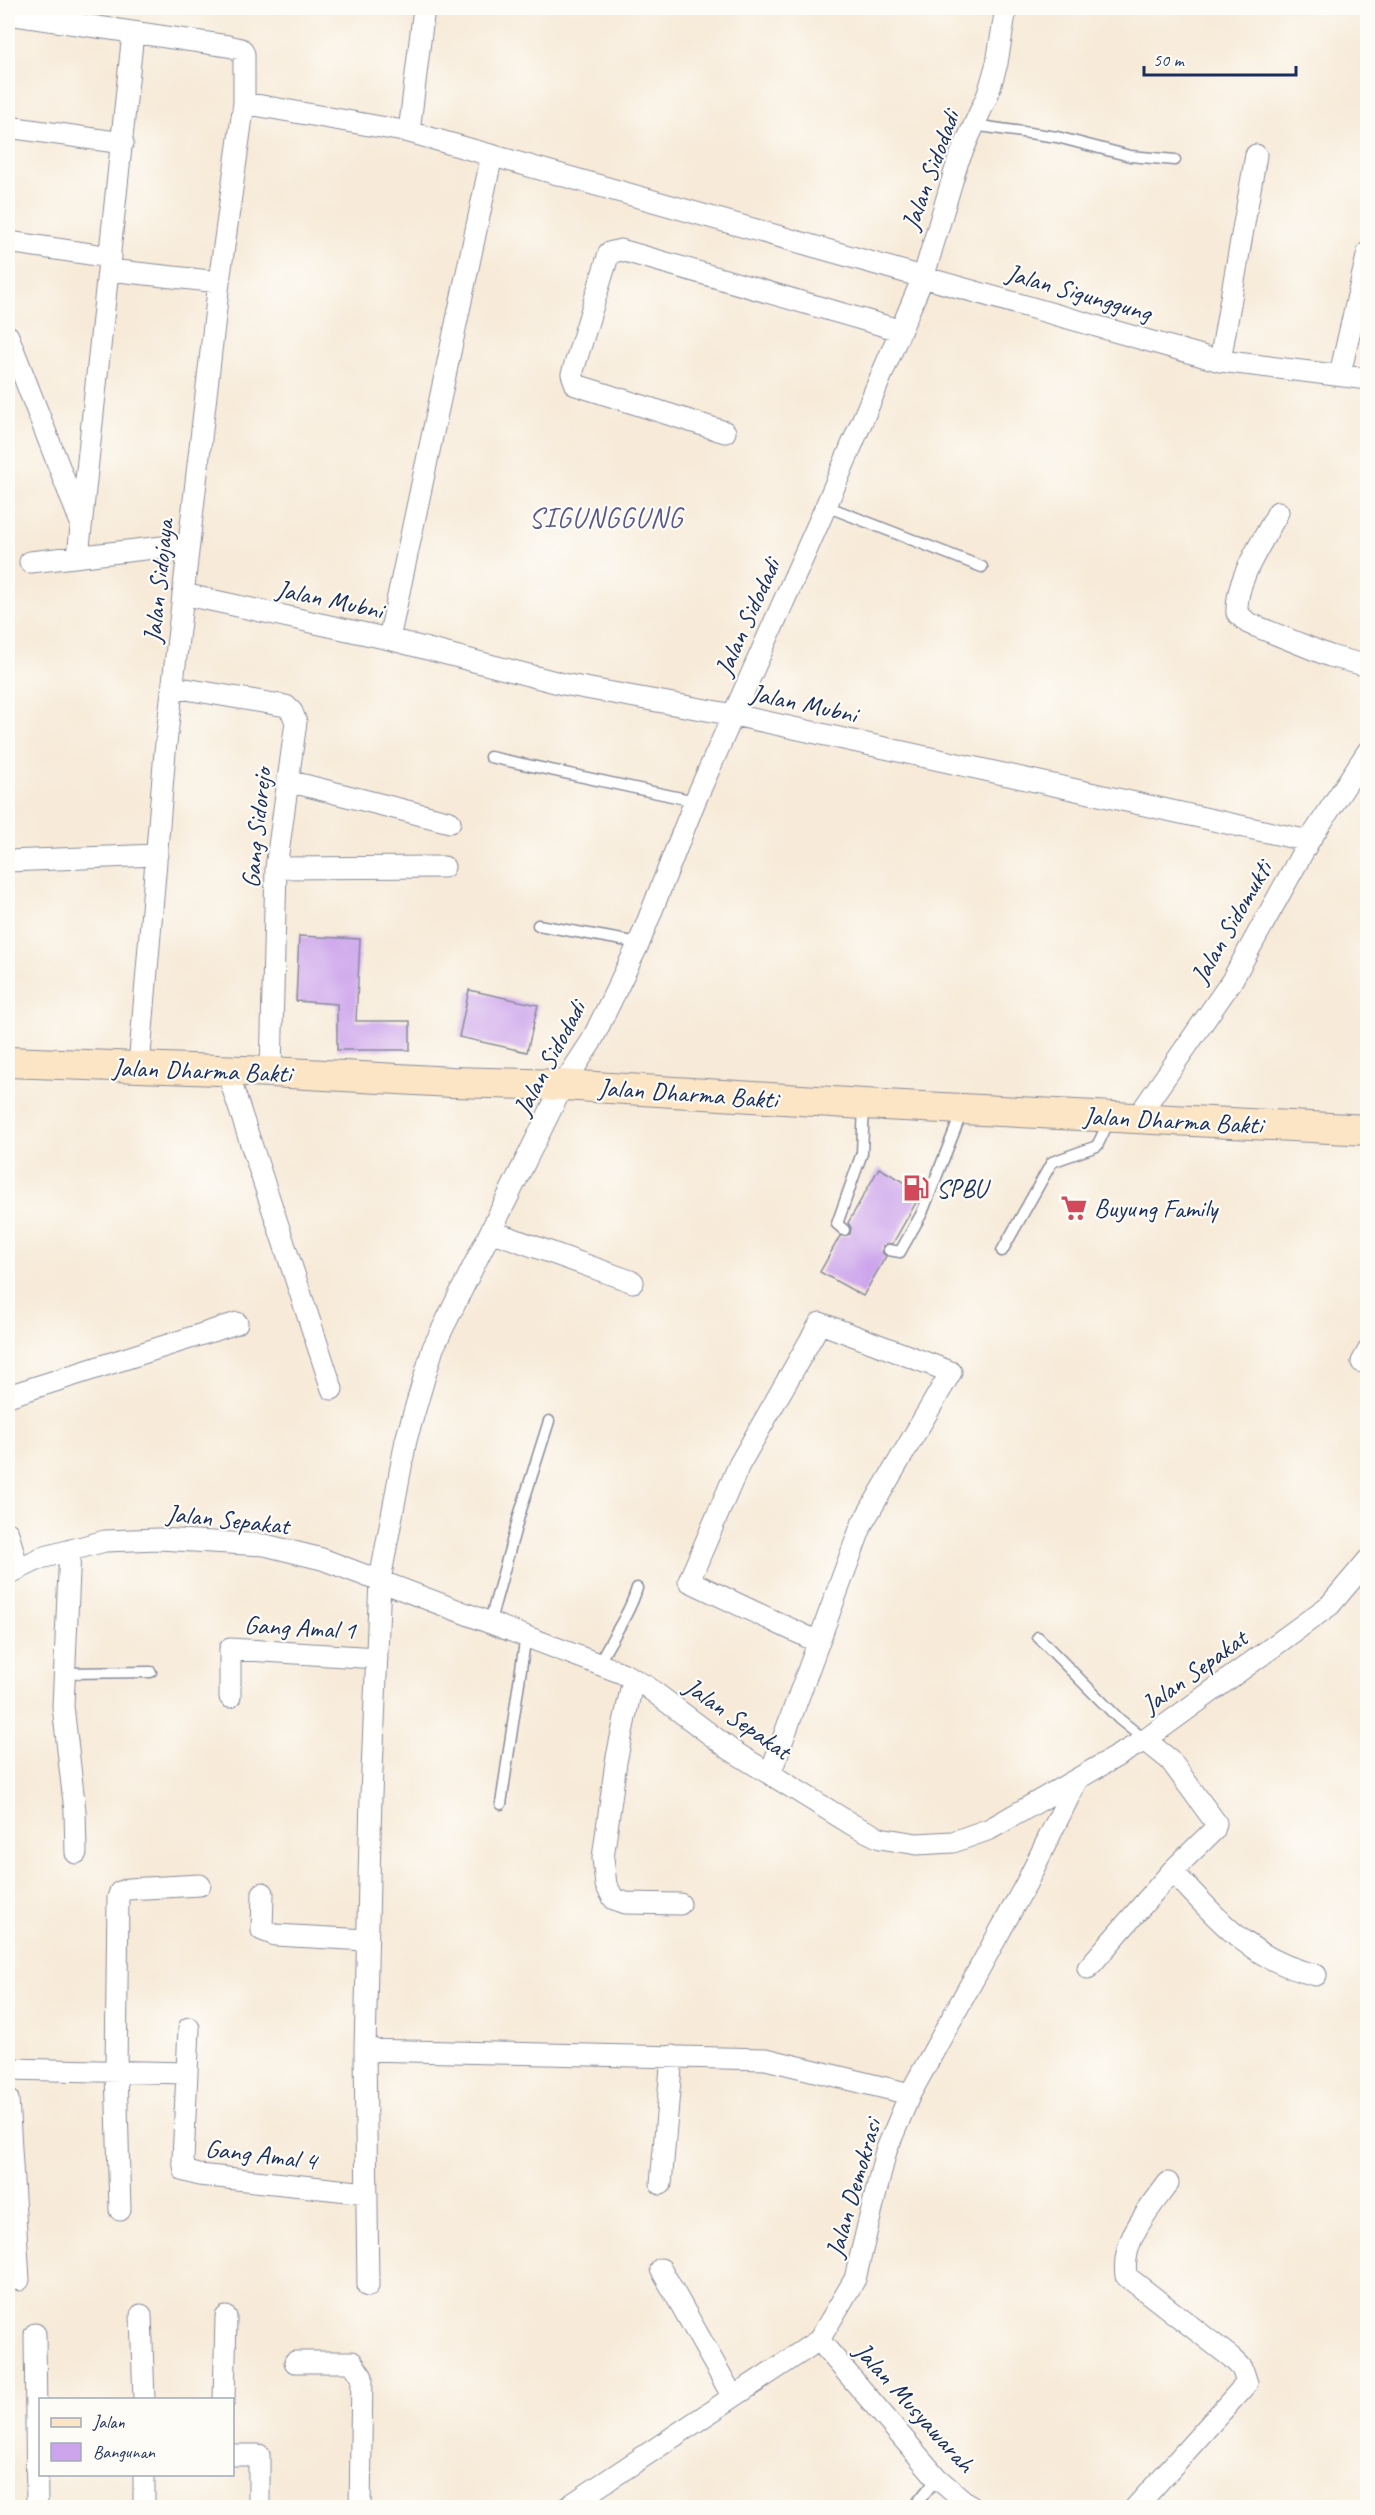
<svg xmlns="http://www.w3.org/2000/svg" width="1375" height="2515" viewBox="0 0 1375 2515" font-family="Caveat,sans-serif">
  <style>
    .building { fill: #cda5ec }
    .lines { fill: none; stroke-linecap: round; stroke-linejoin: round }
    .service-casing { stroke: #898c9b; stroke-width: 13 }
    .minor-casing { stroke: #898c9b; stroke-width: 23 }
    .secondary-casing { stroke: #898c9b; stroke-width: 32 }
    .service { stroke: #fff; stroke-width: 10 }
    .minor { stroke: #fff; stroke-width: 21 }
    .secondary { stroke: #fce5c4; stroke-width: 30 }
    .labels { text-anchor: middle; stroke-width: 4.5; stroke-linejoin: round; paint-order: stroke }
    .street-label { font-size: 26px; fill: #1b2f5e; stroke: #fdfcf7 }
    .poi-label { font-size: 26px; fill: #1b2f5e; stroke: #fdfcf7; text-anchor: start }
    .quarter-label { font-size: 28px; letter-spacing: 1.5px; fill: #595890; stroke: #fdfcf7 }
  </style>
  <rect width="100%" height="100%" fill="#fdfcf7"/>
  <filter id="ink" filterUnits="userSpaceOnUse"><feTurbulence type="fractalNoise" baseFrequency=".0167" numOctaves="2"/><feDisplacementMap in="SourceGraphic" scale="12" xChannelSelector="R" yChannelSelector="G"/><feConvolveMatrix kernelMatrix="1 2 1 2 8 2 1 2 1" color-interpolation-filters="sRGB"/></filter>
  <filter id="wash" filterUnits="userSpaceOnUse"><feTurbulence type="fractalNoise" baseFrequency=".008" numOctaves="4" result="noise"/><feDisplacementMap in="SourceGraphic" scale="24" xChannelSelector="R" yChannelSelector="G"/><feGaussianBlur stdDeviation="1.35" result="paint"/><feColorMatrix in="noise" values="0 0 0 0 0 0 0 0 0 0 0 0 0 0 0 0 0 1.4 0 .05"/><feComposite in="paint" operator="in"/></filter>
  <g filter="url(#wash)">
    <rect width="100%" height="100%" fill="#f7ead8"/>
    <g id="blocks">
      <path class="building" d="M 299,936 L 360,939 L 356,1021 L 410,1021 L 410,1050 L 337,1050 L 337,1004 L 296,1001 Z
        M 469,990 L 538,1005 L 527,1052 L 459,1037 Z
        M 879,1168 L 922,1192 L 893,1243 L 883,1246 L 882,1252 L 886,1256 L 863,1296 L 820,1272 L 840,1236 L 850,1234 L 851,1228 L 848,1223 Z"/>
    </g>
  </g>
  <g filter="url(#ink)">
    <use href="#blocks" fill-opacity="0" stroke="#898c9b" stroke-width="1.5"/>
    <g class="lines">
      <g class="service-casing">
        <path id="service" d="M 973,125 L 1057,137 L 1130,156 L 1175,160
          M 826,506 L 982,567
          M 490,757 L 695,801
          M 538,925 L 639,943
          M 844,1230 L 837,1224 L 862,1153 L 864,1106
          M 889,1250 L 900,1252 L 922,1213 L 962,1112
          M 1002,1251 L 1052,1162 L 1097,1146 L 1110,1119
          M 490,1621 L 519,1516 L 549,1421
          M 1038,1637 L 1119,1719 L 1145,1740
          M 599,1663 C 611,1639 630,1613 637,1588
          M 64,1673 L 151,1672
          M 501,1804 L 526,1635
          M 913,2508 L 937,2478"/>
      </g>
      <g class="minor-casing">
        <path id="minor" d="M 8,14 L 228,46 L 241,49 L 244,54 L 244,103 L 219,282 L 165,752 L 139,1067
          M 244,103 L 409,132 L 1220,361 L 1368,379
          M 8,127 L 123,143
          M 409,132 L 424,8
          M 8,242 L 111,257
          M 109,270 L 219,282
          M 8,336 L 81,523
          M 1220,361 L 1256,155
          M 1340,374 L 1368,252
          M 725,432 L 576,385 L 572,374 L 609,253 L 621,250 L 899,330
          M 1278,512 C 1263,542 1235,579 1237,613 L 1248,623 L 1330,656 L 1368,666
          M 78,556 L 133,33
          M 30,562 L 189,544
          M 183,594 L 389,639 L 563,684 L 734,715 L 1309,841
          M 389,639 L 492,155
          M 174,687 L 286,706 L 292,712 L 296,722 L 276,868 L 271,1072
          M 288,781 L 450,822
          M 8,861 L 157,855
          M 276,868 L 444,867
          M 227,1071 L 332,1389
          M 1137,1118 L 1231,982 L 1309,841 L 1368,751
          M 491,1231 L 633,1282
          M 1362,1362 L 1368,1351
          M 8,1396 L 237,1323
          M 8,1533 L 18,1569
          M 70,1550 L 63,1706 L 75,1811 L 76,1853
          M 8,1574 L 41,1558 L 105,1541 L 159,1539 L 265,1545 L 322,1559 L 622,1673 L 646,1686 L 731,1750 L 853,1825 L 880,1838 L 917,1844 L 953,1842 L 990,1829 L 1145,1740 L 1330,1605 L 1368,1560
          M 633,1679 L 616,1762 L 603,1858 L 606,1885 L 614,1899 L 626,1903 L 680,1904
          M 230,1697 L 230,1649 L 377,1658
          M 770,1774 L 862,1524 L 951,1372 L 820,1323 L 739,1465 L 689,1581 L 818,1642
          M 1172,1871 C 1218,1918 1249,1960 1316,1975
          M 263,1893 L 262,1930 L 275,1935 L 367,1940
          M 1088,1968 L 1172,1871 L 1214,1830 L 1216,1823 L 1170,1760 L 1145,1740
          M 189,2028 L 183,2160 L 185,2171 L 199,2175 L 367,2193
          M 365,2050 L 766,2059 L 910,2094
          M 8,2069 L 187,2073
          M 8,2099 L 19,2280
          M 661,2184 L 672,2056
          M 120,2210 L 116,2071 L 118,1898 L 120,1892 L 128,1889 L 200,1885
          M 661,2269 L 733,2397
          M 368,2286 L 365,2050 L 371,1795 L 380,1580 L 406,1440 L 433,1348 L 563,1085 L 591,1042 L 639,943 L 695,801 L 826,506 L 924,275 L 958,161 L 988,94 L 997,63 L 1006,8
          M 141,2315 L 144,2400
          M 35,2334 L 37,2508
          M 819,2340 L 937,2478 L 972,2508
          M 295,2362 L 352,2362 L 362,2377 L 360,2508
          M 224,2400 L 226,2317
          M 232,2455 L 259,2455 L 259,2508
          M 144,2508 L 144,2474
          M 566,2508 L 819,2340 L 855,2279 L 886,2151 L 910,2094 L 1026,1884 L 1077,1780
          M 1135,2508 L 1247,2383 L 1242,2368 L 1232,2358 L 1126,2276 C 1121,2240 1148,2211 1168,2183"/>
      </g>
      <g class="secondary-casing">
        <path id="secondary" d="M 8,1062 L 271,1072 L 452,1082 L 563,1085 L 864,1104 L 1368,1130"/>
      </g>
      <use href="#service" class="service"/>
      <use href="#minor" class="minor"/>
      <use href="#secondary" class="secondary"/>
    </g>
  </g>
  <defs>
    <g id="fuel-bare" transform="scale(2.07)"><path d="M-5.5-6h7V0h2V4h1.3V-2.5L3-4.5l.8-.8L6-3V5H2.5V1h-1V6h-7ZM-4.2-4.7v3.2H.2V-4.7Z" fill="#d1495b" stroke="#fdfcf7" stroke-width="2.5" paint-order="stroke"/></g>
    <g id="supermarket-bare" transform="scale(2.07)"><path d="M-6-5.5h2.5l.6 2H6L4.5 2H-2.5L-4.4-4H-6ZM-1.5 3.2a1.3 1.3 0 1 0 .1 0ZM3 3.2a1.3 1.3 0 1 0 .1 0Z" fill="#d1495b" stroke="#fdfcf7" stroke-width="2.5" paint-order="stroke"/></g>
  </defs>
  <g fill-rule="evenodd">
    <use href="#fuel-bare" x="916" y="1188"/>
    <use href="#supermarket-bare" x="1074" y="1208"/>
  </g>
  <g class="labels">
    <g class="street-label">
      <text transform="translate(930 170) rotate(-70)" y="9">Jalan Sidodadi</text>
      <text transform="translate(1079 292) rotate(16)" y="9">Jalan Sigunggung</text>
      <text transform="translate(158 581) rotate(-84)" y="9">Jalan Sidojaya</text>
      <text transform="translate(330 599) rotate(12)" y="9">Jalan Mubni</text>
      <text transform="translate(747 617) rotate(-66)" y="9">Jalan Sidodadi</text>
      <text transform="translate(804 703) rotate(12)" y="9">Jalan Mubni</text>
      <text transform="translate(256 828) rotate(-84)" y="9">Gang Sidorejo</text>
      <text transform="translate(1231 922) rotate(-60)" y="9">Jalan Sidomukti</text>
      <text transform="translate(549 1058) rotate(-62)" y="9">Jalan Sidodadi</text>
      <text transform="translate(202 1070) rotate(2)" y="9">Jalan Dharma Bakti</text>
      <text transform="translate(688 1093) rotate(4)" y="9">Jalan Dharma Bakti</text>
      <text transform="translate(1173 1120) rotate(3)" y="9">Jalan Dharma Bakti</text>
      <text transform="translate(228 1519) rotate(6)" y="9">Jalan Sepakat</text>
      <text transform="translate(300 1627) rotate(3)" y="9">Gang Amal 1</text>
      <text transform="translate(1194 1671) rotate(-36)" y="9">Jalan Sepakat</text>
      <text transform="translate(738 1718) rotate(35)" y="9">Jalan Sepakat</text>
      <text transform="translate(261 2154) rotate(7)" y="9">Gang Amal 4</text>
      <text transform="translate(853 2188) rotate(-74)" y="9">Jalan Demokrasi</text>
      <text transform="translate(915 2407) rotate(48)" y="9">Jalan Musyawarah</text>
    </g>
    <g class="poi-label">
      <text x="936" y="1197">SPBU</text>
      <text x="1094" y="1217">Buyung Family</text>
    </g>
    <g class="quarter-label">
      <text x="606" y="527">SIGUNGGUNG</text>
    </g>
  </g>
  <rect width="1375" height="2515" fill="none" stroke="#fdfcf7" stroke-width="30"/>
  <rect x="39" y="2398" width="195" height="78" fill="#fdfcf7" stroke="#a3aaba" stroke-width="1.5"/>
  <rect x="51" y="2418" width="30" height="9" fill="#fce5c4" stroke="#a3aaba" stroke-width="1.5"/>
  <text x="93" y="2428" font-size="18" fill="#1b2f5e">Jalan</text>
  <rect x="51" y="2443" width="30" height="18" fill="#cda5ec" stroke="#a3aaba" stroke-width="1.5"/>
  <text x="93" y="2458" font-size="18" fill="#1b2f5e">Bangunan</text>
  <path d="M1144 66v9h152v-9" fill="none" stroke="#1b2f5e" stroke-width="3"/>
  <text x="1153" y="66" font-size="18" fill="#1b2f5e" stroke="#fdfcf7" stroke-width="4.5" paint-order="stroke">50 m</text>
</svg>
